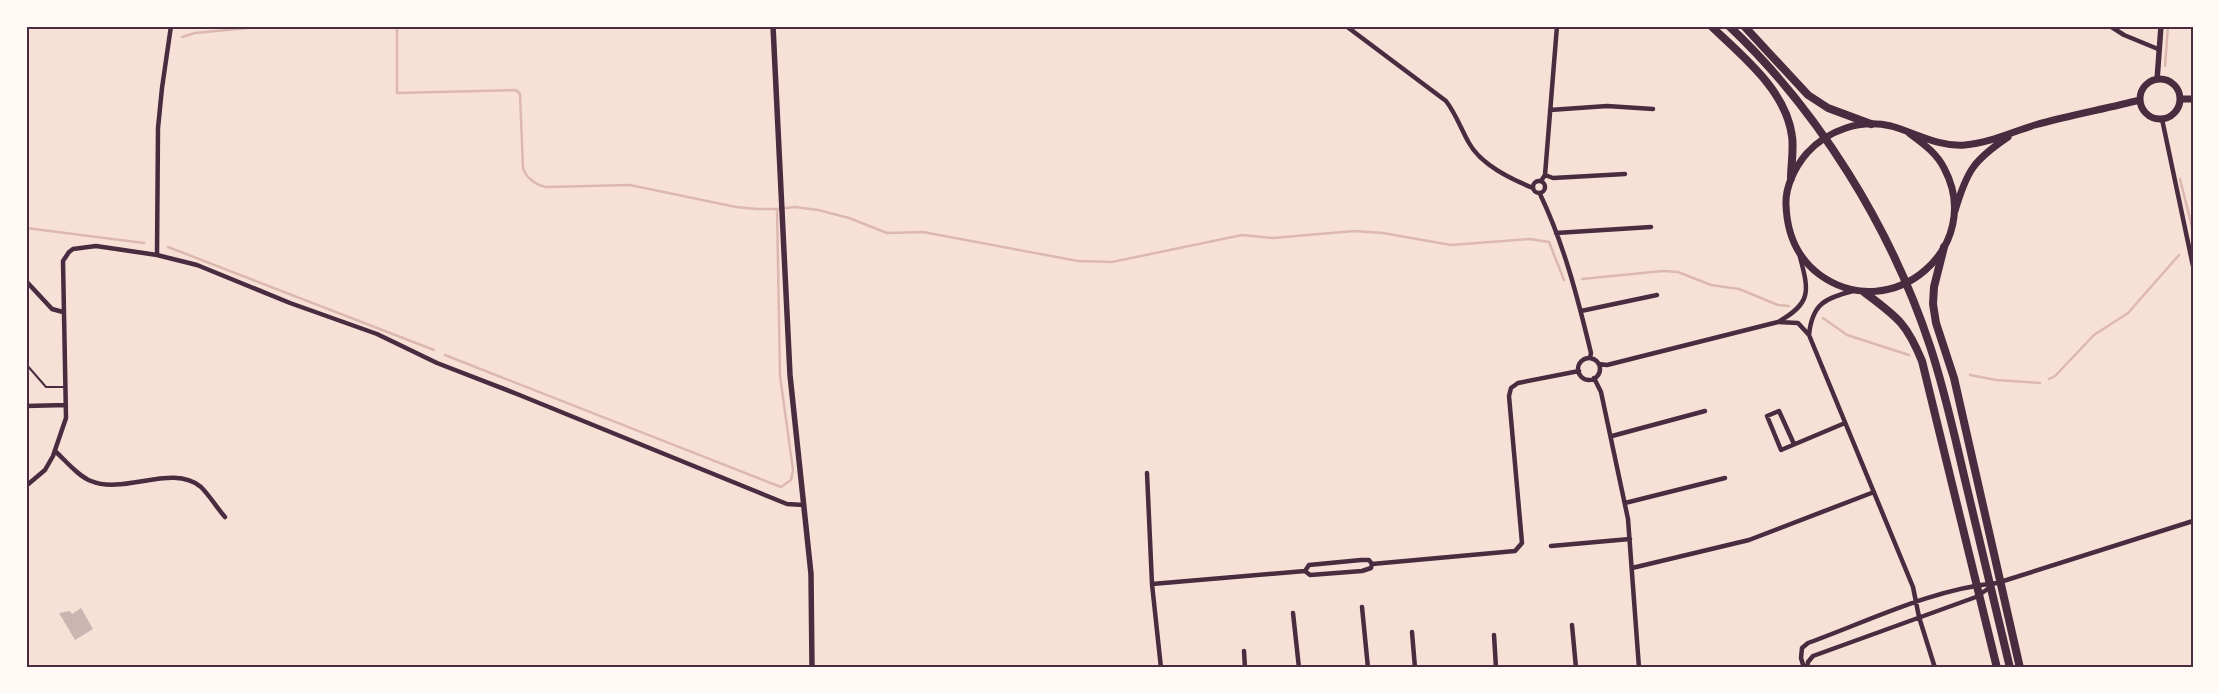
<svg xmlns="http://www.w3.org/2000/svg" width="2219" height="694" viewBox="0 0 2219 694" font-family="Lato,sans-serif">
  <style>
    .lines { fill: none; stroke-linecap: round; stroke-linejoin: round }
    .stream { stroke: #dcb8b0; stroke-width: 2.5 }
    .building { fill: #ccb4b1 }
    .service { stroke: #4a2c40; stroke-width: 2 }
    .minor { stroke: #4a2c40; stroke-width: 4.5 }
    .tertiary { stroke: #4a2c40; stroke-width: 5.5 }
    .primary { stroke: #4a2c40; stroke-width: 7 }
    .trunk { stroke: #4a2c40; stroke-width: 8 }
    .neatline { fill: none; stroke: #4a2c40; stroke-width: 2 }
  </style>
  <rect width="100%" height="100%" fill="#f7e1d7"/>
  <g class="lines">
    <path class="stream" d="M 397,26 L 397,93 L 516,90 L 520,94 L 523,168 C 526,178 536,185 546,187 L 630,185 L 736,207 L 757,209 L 777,209
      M 182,37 L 195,33 L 268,26
      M 2165,66 L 2168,26
      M 2180,179 L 2193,231
      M 26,228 L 144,243
      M 2192,239 L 2193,237
      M 168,247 L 434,350
      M 1582,279 L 1663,271 L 1678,272 L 1711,285 L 1739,289 L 1778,305 L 1789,306
      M 1823,318 L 1847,335 L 1909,355
      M 445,355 L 781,487 L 791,480 L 793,470 L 780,376 L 777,209 L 795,207 L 818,210 L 849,218 L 887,233 L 923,232 L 1078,261 L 1112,262 L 1242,235 L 1273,238 L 1354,231 L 1383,233 L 1451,245 L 1530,239 L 1549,242 L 1564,280
      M 1970,375 L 1996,380 L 2040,383
      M 2049,379 L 2055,376 L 2094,335 L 2128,313 L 2179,255"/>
  </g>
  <path class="building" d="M 81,608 L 93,629 L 75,640 L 59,613 L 70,611 L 72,614 Z"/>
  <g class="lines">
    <path class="service" d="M 26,364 L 46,387 L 65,387"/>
    <path class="minor" d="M 1346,26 L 1446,101 C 1456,114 1461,129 1469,143 C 1481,165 1511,179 1533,188
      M 2110,26 L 2124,35 L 2158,49
      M 1550,110 L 1607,106 L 1653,109
      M 2162,119 L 2193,266
      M 1545,175 L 1553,178 L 1625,174
      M1533 187a6 6 0 1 1 12 0a6 6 0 1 1-12 0Z
      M 1541,181 L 1545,175 L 1557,26
      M 1540,194 C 1564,244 1578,299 1591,353 L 1590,358
      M 1556,233 L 1651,227
      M 157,255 L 158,128 L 162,88 L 171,26
      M 26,281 L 52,309 L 63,312
      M 1581,311 L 1657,295
      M 1778,322 L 1798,323 L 1809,335 L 1913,587 L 1919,617 L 1935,668
      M 1809,335 C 1812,304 1825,298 1853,291
      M1578 369a11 11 0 1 1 22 0a11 11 0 1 1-22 0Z
      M 1599,364 L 1607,365 L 1778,322 C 1812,303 1809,291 1800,257
      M 1594,378 L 1601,392 L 1628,519 L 1639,668
      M 26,406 L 66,405
      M 1612,436 L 1705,411
      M 1794,444 L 1779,411 L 1767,416 L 1781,450 L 1845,423
      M 55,451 C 66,461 78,476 91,481 C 124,495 173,463 201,487 C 210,496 217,508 225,517
      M 1147,473 L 1152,584 L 1161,668
      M 26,486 L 45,470 L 53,456 L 66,418 L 63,261 L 69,252 L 73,249 L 96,246 L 157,255 L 197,265 L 290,303 L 377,334 L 437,363 L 517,394 L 787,504 L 804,505
      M 1625,503 L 1725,478
      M 1551,546 L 1630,539
      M 1632,568 L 1749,540 L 1874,492
      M 1305,571 L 1310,575 L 1362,571 L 1371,568 L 1372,564
      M 1152,584 L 1305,571 L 1309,565 L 1361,560 L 1369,560 L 1372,564 L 1515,551 L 1522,543 L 1509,396 L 1511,388 L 1518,383 L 1579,371
      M 1362,607 L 1368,668
      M 1293,613 L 1299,668
      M 1572,625 L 1576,668
      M 1412,632 L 1415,668
      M 1494,635 L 1496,668
      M 1244,651 L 1245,668
      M 1804,668 L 1801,658 L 1802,648 L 1808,643 C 1869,621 1932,589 1997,583 L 2193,521
      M 1807,668 L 1808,662 L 1813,656 L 1976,597 L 1992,586"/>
    <path class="tertiary" d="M 773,26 L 790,375 L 811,574 L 812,668
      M 2157,80 L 2161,26"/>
    <path class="primary" d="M2140 99a20 20 0 1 1 40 0a20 20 0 1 1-40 0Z
      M 2180,99 L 2193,99
      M 1909,133 C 1922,143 1936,152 1944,168 C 1986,246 1893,327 1820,275 C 1797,258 1787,233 1786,205 C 1785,187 1795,167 1807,153 C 1828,130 1860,119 1891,126 C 1916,133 1938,147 1965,145 C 1989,143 2012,132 2035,125 C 2070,115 2105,109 2140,100
      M 1955,211 C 1967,170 1974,160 2008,137"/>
    <path class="trunk" d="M 1711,26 C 1742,56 1786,90 1792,136 C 1794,149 1791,165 1791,178
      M 1729,26 C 1819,111 1891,228 1930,346 C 1945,391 1955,438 1966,484 C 1981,545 1995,607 2010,668
      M 1744,26 L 1808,95 L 1828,108 L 1871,124
      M 1944,247 L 1934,287 L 1933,304 L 1936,323 L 1954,378 L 2020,668
      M 1864,292 C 1897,317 1906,322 1922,361 L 1997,668"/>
  </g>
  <rect width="2219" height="694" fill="none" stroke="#fffaf5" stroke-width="55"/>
  <rect x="28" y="28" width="2164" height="638" class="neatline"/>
</svg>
